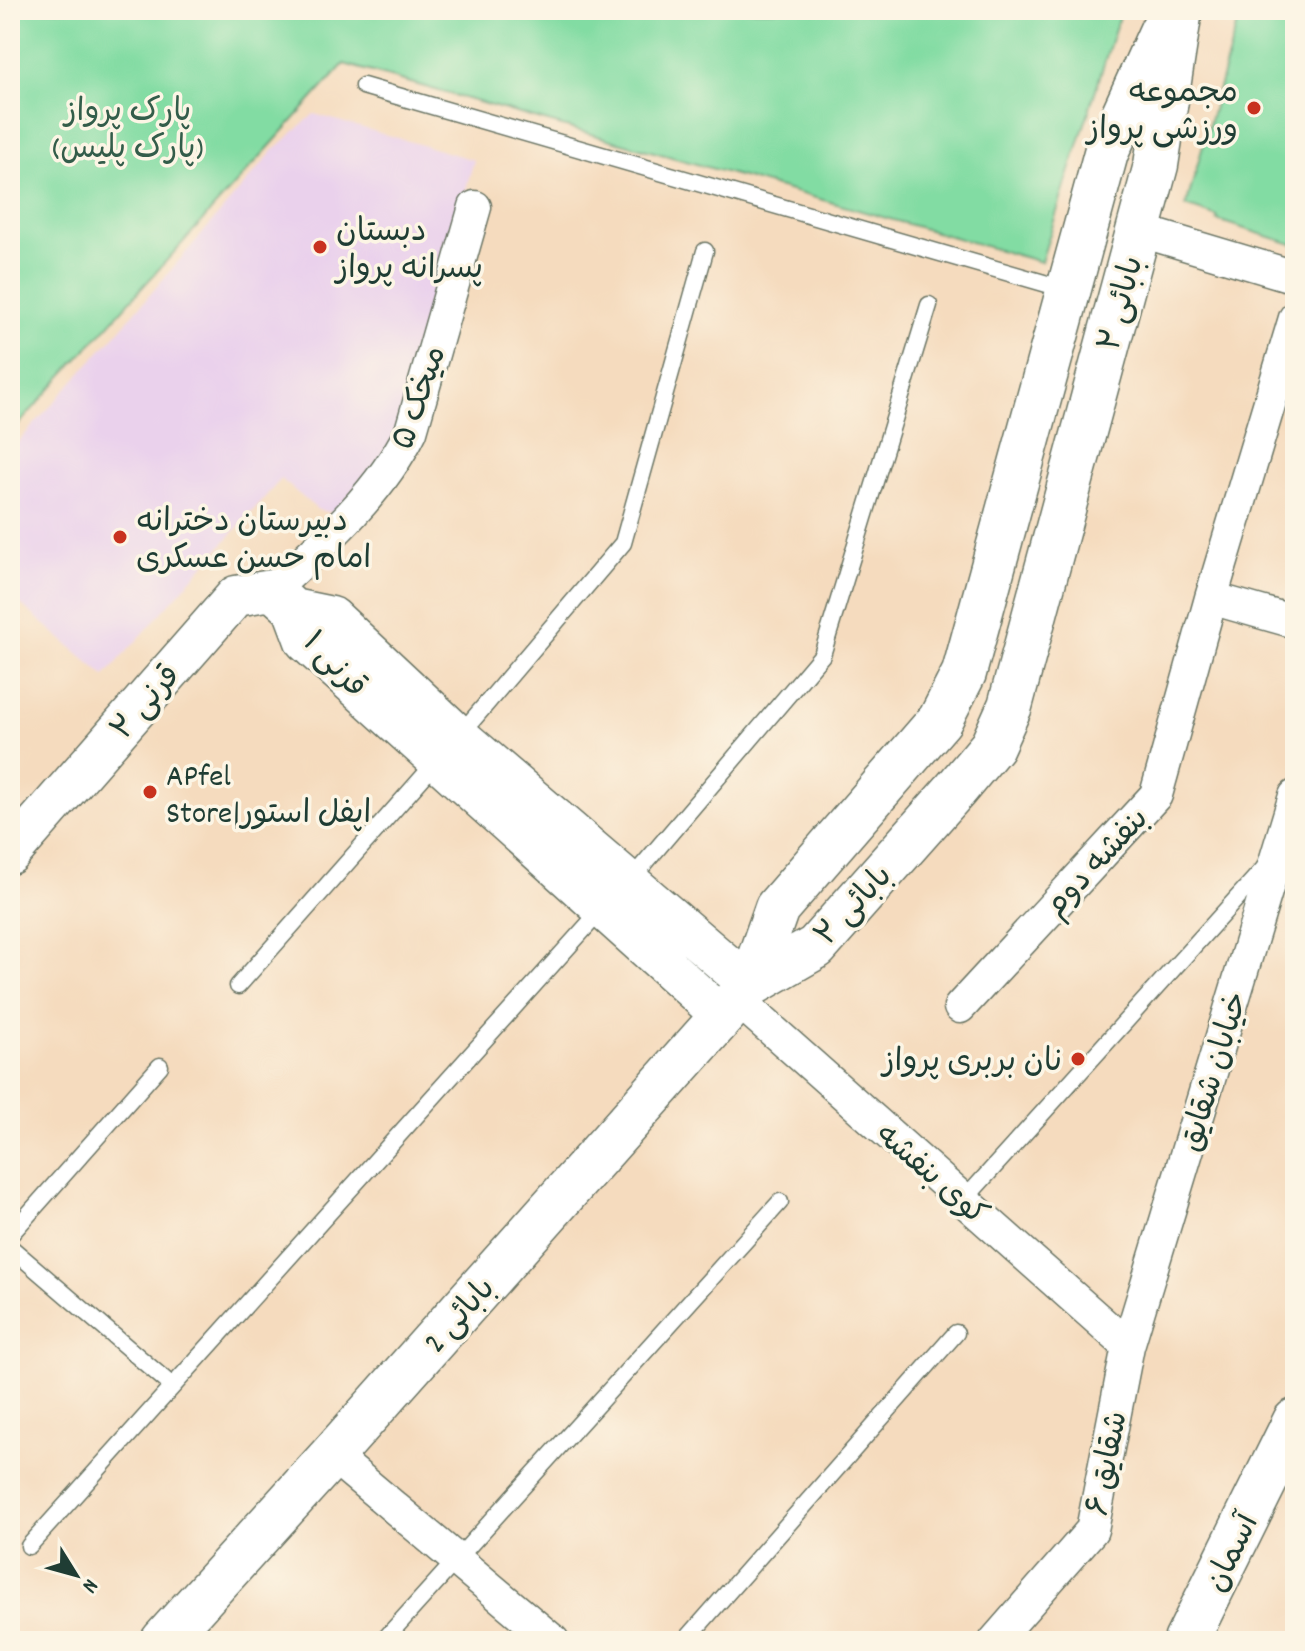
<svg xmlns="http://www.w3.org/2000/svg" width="1305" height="1651" viewBox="0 0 1305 1651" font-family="Dekko,'Playpen Sans Arabic',sans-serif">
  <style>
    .built { fill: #ead1ec }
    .green { fill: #82dca3; stroke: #508c6c; stroke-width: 2 }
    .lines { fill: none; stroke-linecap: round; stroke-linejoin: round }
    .service-casing { stroke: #6a7464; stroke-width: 19 }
    .minor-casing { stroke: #6a7464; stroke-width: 35 }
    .tertiary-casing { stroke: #6a7464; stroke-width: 43 }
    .secondary-casing { stroke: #6a7464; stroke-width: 47 }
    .service { stroke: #fff; stroke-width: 16 }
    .minor { stroke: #fff; stroke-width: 32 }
    .tertiary { stroke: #fff; stroke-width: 40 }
    .secondary { stroke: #fff; stroke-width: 44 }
    .poi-dot { fill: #c8321e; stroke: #fcf5e5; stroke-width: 3 }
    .labels { text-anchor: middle; stroke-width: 7; stroke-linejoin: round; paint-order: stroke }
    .poi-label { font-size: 32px; fill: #1f3d34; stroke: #fcf5e5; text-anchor: start }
    .park-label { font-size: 32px; fill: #335d4a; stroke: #fcf5e5 }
    .street-label { font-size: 32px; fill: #1f3d34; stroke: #fcf5e5 }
  </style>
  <rect width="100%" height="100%" fill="#fcf5e5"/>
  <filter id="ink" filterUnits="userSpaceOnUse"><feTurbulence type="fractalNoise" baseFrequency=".0125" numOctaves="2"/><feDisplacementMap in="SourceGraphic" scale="16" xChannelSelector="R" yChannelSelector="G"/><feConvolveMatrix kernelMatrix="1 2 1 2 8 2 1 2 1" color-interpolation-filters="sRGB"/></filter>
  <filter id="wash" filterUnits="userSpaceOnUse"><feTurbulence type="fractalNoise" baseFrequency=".006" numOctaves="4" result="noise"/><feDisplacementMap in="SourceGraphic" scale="32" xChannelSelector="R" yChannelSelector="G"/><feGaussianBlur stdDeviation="1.8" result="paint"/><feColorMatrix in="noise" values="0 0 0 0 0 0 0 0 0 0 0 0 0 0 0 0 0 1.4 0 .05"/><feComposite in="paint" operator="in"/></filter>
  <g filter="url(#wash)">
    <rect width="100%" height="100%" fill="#f5dbbe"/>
    <path class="built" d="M 314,114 L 474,160 L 394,445 L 334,513 L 318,510 L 281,479 L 105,676 L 10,595 L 10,451 L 117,333 L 274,150 Z"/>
    <path class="green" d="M 10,10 L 1121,10 L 1041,262 L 344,64 L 10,434 Z
      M 1241,10 L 1295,10 L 1295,245 L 1217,220 L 1218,217 L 1186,206 Z"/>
  </g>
  <g filter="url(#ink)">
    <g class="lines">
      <g class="service-casing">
        <path id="service" d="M 363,86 L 1068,290
          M 459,736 L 623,543 L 705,251
          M 628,883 L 822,655 L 929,305
          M 238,986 L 438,760
          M 964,1200 L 1266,866
          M 10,1235 L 160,1066
          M 10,1247 L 171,1385
          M 29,1546 L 603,908
          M 383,1641 L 780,1202
          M 685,1641 L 956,1333"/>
      </g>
      <g class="minor-casing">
        <path id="minor" d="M 1138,230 L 1295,277
          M 272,590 C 324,543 380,494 411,431 L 475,207
          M 1211,598 L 1295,622
          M 737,999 L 1128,1346
          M 960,1007 L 1156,795 L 1211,598 L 1295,318
          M 332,1455 L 553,1641
          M 995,1641 L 1092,1530 L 1128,1346 L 1295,796"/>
      </g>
      <g class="tertiary-casing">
        <path id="tertiary" d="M 293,609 L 332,617 L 459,736 L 750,985
          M 10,854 L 236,596 L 272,590 L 293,609 L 305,641 L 722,1016"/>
      </g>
      <g class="secondary-casing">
        <path id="secondary" d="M 750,985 L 777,908 L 940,720 L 964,673 L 1106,153 L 1162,30
          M 163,1641 L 332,1455 L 750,985 L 816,947 L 956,789 L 992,746 L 1010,706 L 1156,165 L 1180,10
          M 1186,1641 L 1295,1421"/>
      </g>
      <use href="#service" class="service"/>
      <use href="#minor" class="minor"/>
      <use href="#tertiary" class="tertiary"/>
      <use href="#secondary" class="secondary"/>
    </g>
  </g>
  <g class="poi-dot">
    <circle cx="1254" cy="108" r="8"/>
    <circle cx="320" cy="247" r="8"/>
    <circle cx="120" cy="537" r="8"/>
    <circle cx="150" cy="792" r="8"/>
    <circle cx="1078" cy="1059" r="8"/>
  </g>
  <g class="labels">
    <g class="poi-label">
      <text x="1238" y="101" text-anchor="end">مجموعه<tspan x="1238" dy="37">ورزشی پرواز</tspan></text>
      <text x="336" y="240">دبستان<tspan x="336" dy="37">پسرانه پرواز</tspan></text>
      <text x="136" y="530">دبیرستان دخترانه<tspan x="136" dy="37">امام حسن عسکری</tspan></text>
      <text x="166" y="785">APfel<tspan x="166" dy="37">Store|اپفل استور</tspan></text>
      <text x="1062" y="1070" text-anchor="end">نان بربری پرواز</text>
    </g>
    <g class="park-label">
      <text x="128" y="120">پارک پرواز<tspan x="128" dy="37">(پارک پلیس)</tspan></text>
    </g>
    <g class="street-label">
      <text transform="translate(1119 303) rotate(-75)" y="11">بابائی ۲</text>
      <text transform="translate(417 397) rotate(-71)" y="11">میخک ۵</text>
      <text transform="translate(336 663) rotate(47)" y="11">قرنی ۱</text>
      <text transform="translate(144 701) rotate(-49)" y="11">قرنی ۲</text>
      <text transform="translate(1095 861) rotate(-47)" y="11">بنفشه دوم</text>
      <text transform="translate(852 904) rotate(-47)" y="11">بابائی ۲</text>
      <text transform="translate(1212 1071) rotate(-73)" y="11">خیابان شقایق</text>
      <text transform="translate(933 1173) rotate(41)" y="11">کوی بنفشه</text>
      <text transform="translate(458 1314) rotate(-48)" y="11">بابائی 2</text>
      <text transform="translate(1105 1463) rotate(-79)" y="11">شقایق ۶</text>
      <text transform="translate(1230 1552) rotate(-64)" y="11">آسمان</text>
    </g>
  </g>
  <rect width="1305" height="1651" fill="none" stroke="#fcf5e5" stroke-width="40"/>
  <g transform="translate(76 1575) rotate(127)" stroke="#fcf5e5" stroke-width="6" paint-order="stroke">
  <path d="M0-6L14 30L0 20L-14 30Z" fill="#1f3d34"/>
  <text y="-12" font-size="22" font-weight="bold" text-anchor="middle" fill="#1f3d34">N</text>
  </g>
</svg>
